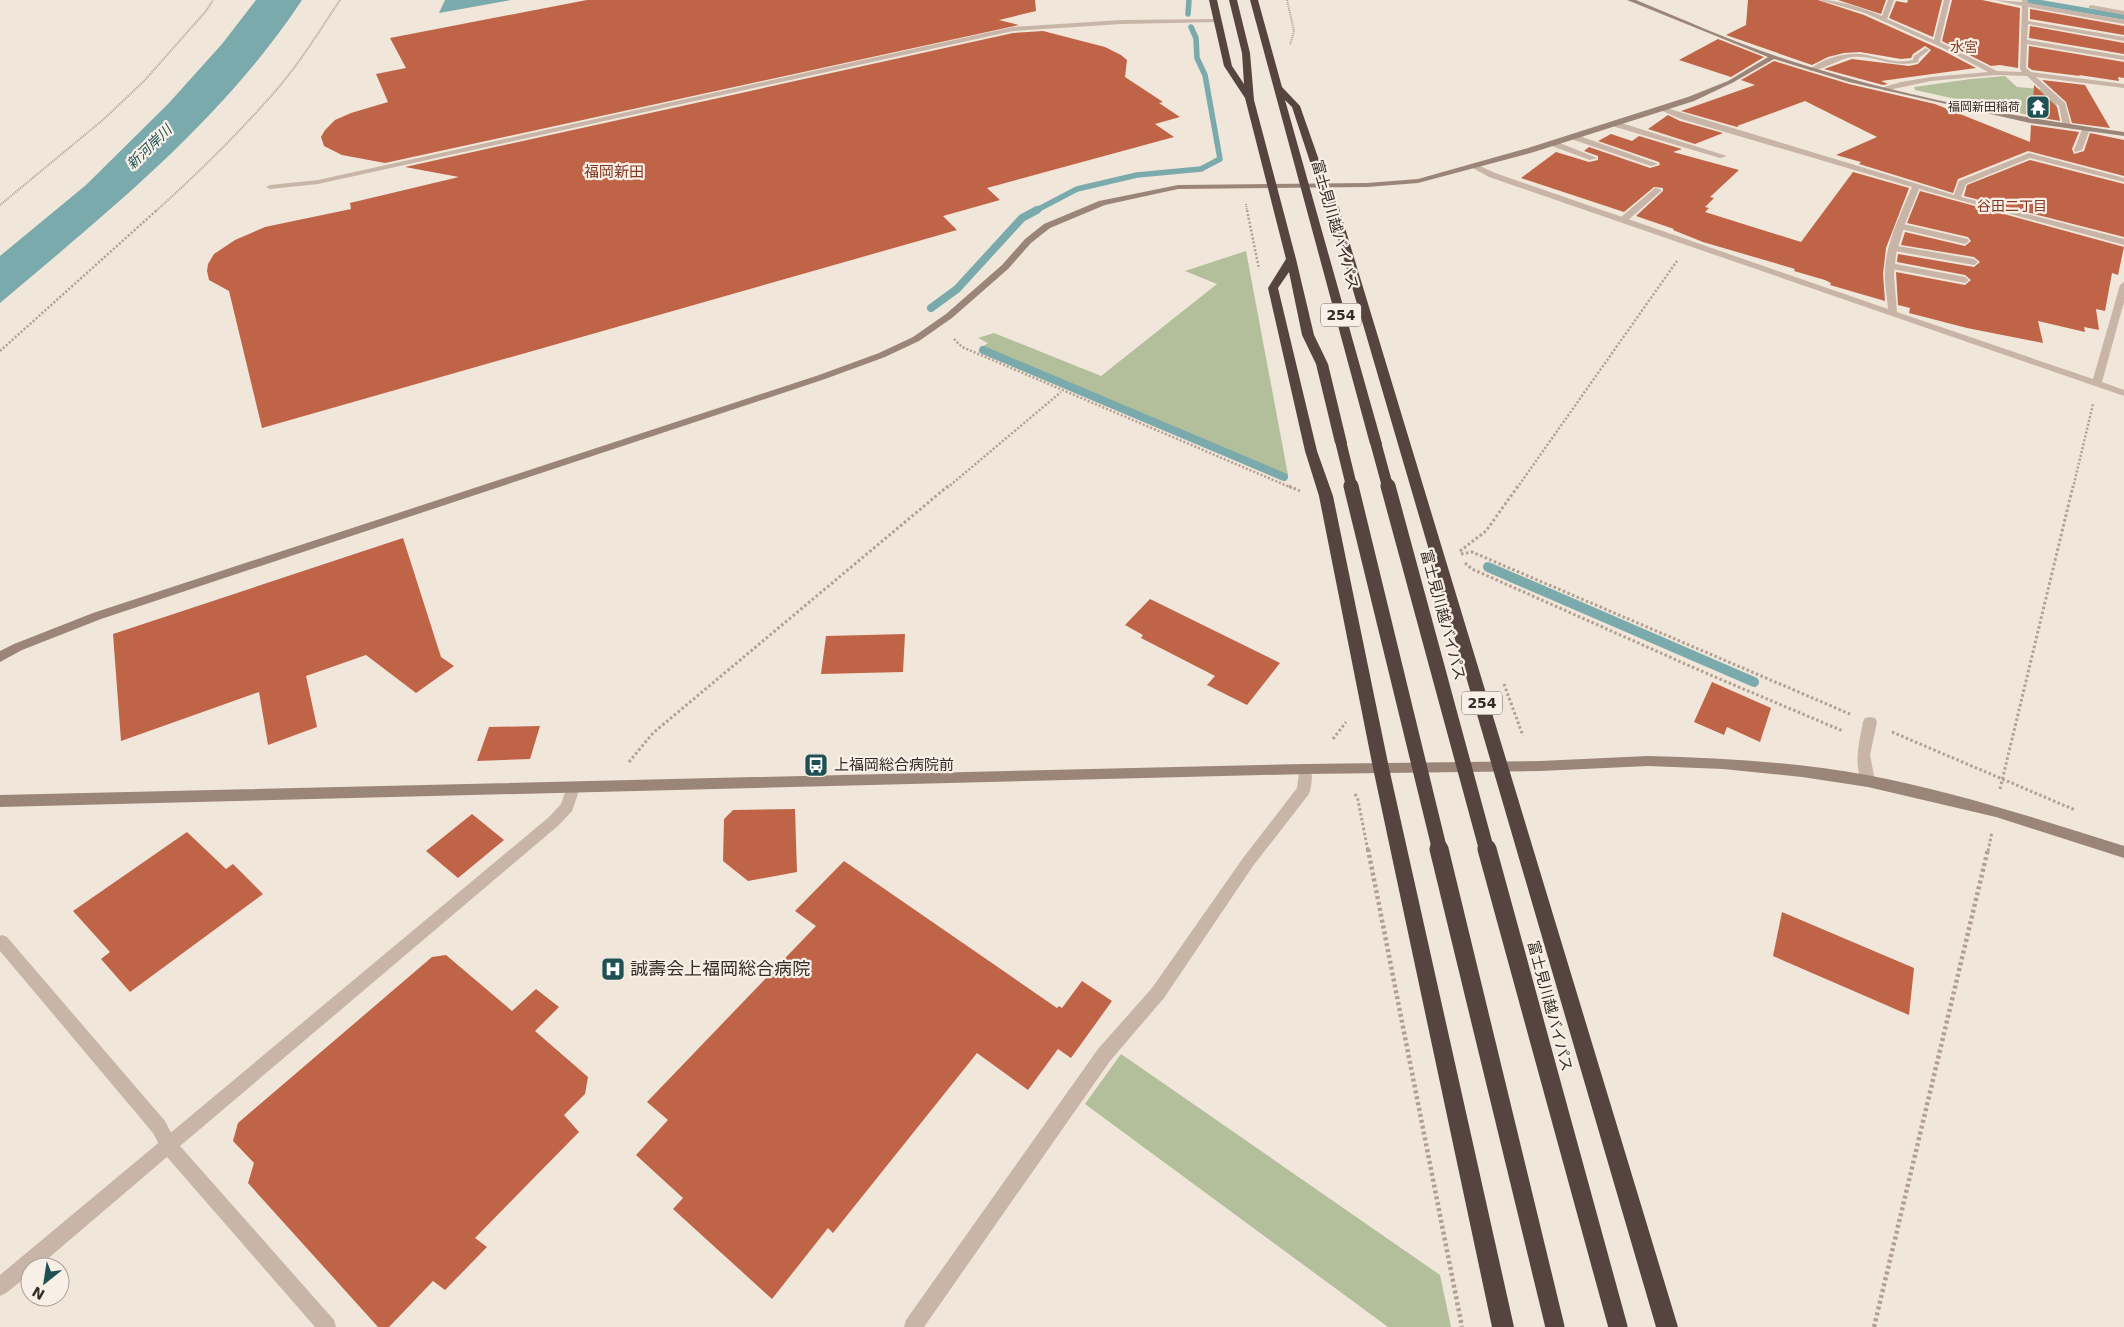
<svg xmlns="http://www.w3.org/2000/svg" width="2124" height="1327" viewBox="0 0 2124 1327" font-family="'DejaVu Sans','Noto Sans JP',sans-serif">
  <style>
    .green { fill: #b3be9b }
    .water { fill: #7aaaac }
    .lines { fill: none; stroke-linecap: round; stroke-linejoin: round }
    .stream-far2 { stroke: #7aaaac; stroke-width: 5.5 }
    .stream-far1 { stroke: #7aaaac; stroke-width: 8 }
    .stream { stroke: #7aaaac; stroke-width: 10 }
    .building { fill: #c06448 }
    .path-far3 { stroke: #b39f91; stroke-width: 2; stroke-dasharray: 1 1; stroke-linecap: butt }
    .path-far2 { stroke: #b39f91; stroke-width: 2.5; stroke-dasharray: 2 2; stroke-linecap: butt }
    .path-far1 { stroke: #b39f91; stroke-width: 3; stroke-dasharray: 2.5 2.5; stroke-linecap: butt }
    .path { stroke: #b39f91; stroke-width: 4.5; stroke-dasharray: 3 3; stroke-linecap: butt }
    .lane { fill: #c8b5a7; fill-rule: evenodd }
    .street { fill: #c8b5a7; fill-rule: evenodd }
    .secondary { fill: #9b8578; fill-rule: evenodd }
    .highway { fill: #55453e; fill-rule: evenodd }
    .highway-bridge-far2 { stroke: #55453e; stroke-width: 11 }
    .highway-bridge-far1 { stroke: #55453e; stroke-width: 15 }
    .highway-bridge { stroke: #55453e; stroke-width: 19 }
    .labels { text-anchor: middle; stroke-width: 4.5; stroke-linejoin: round; paint-order: stroke }
    .far-poi-label { font-size: 12px; fill: #342b27; stroke: #f8f0e6; text-anchor: end }
    .far-neighbourhood-label { font-size: 14px; fill: #803924; stroke: #f8f0e6 }
    .far-water-label { font-size: 14px; font-style: italic; fill: #1f5154; stroke: #f8f0e6 }
    .shield { fill: #f8f0e6; stroke: #6f6660; stroke-width: 1 }
    .shield-label { font-size: 14px; font-weight: bold; fill: #342b27 }
    .far-quarter-label { font-size: 15px; fill: #803924; stroke: #f8f0e6 }
    .street-label { font-size: 15px; fill: #342b27; stroke: #f8f0e6 }
    .poi-label { font-size: 15px; fill: #342b27; stroke: #f8f0e6; text-anchor: start }
    .near-poi-label { font-size: 18px; fill: #342b27; stroke: #f8f0e6; text-anchor: start }
  </style>
  <rect width="100%" height="100%" fill="#f0e6da"/>
  <path class="green" d="M 2005,76 L 2017,87 L 2041,89 L 2056,103 L 2060,120 L 2047,119 L 1915,90 L 1914,87 L 1971,79 Z
    M 1246,251 L 1288,475 L 982,347 L 988,343 L 978,338 L 994,333 L 1101,376 L 1217,284 L 1185,271 Z
    M 1121,1054 L 1440,1275 L 1451,1327 L 1388,1327 L 1085,1104 Z"/>
  <path class="water" d="M 256,0 L 302,0 C 223,120 109,211 0,303 L 0,256 L 86,185 L 168,104 L 222,44 Z
    M 445,0 L 511,0 L 439,13 Z"/>
  <g class="lines">
    <path class="stream-far2" d="M 2025,0 L 2124,17
      M 1188,14 L 1189,0
      M 1035,211 L 1077,189 L 1137,175 L 1201,169 L 1220,159 L 1205,75 L 1197,58 L 1196,38 L 1191,27"/>
    <path class="stream-far1" d="M 931,308 L 957,289 L 1022,218 L 1037,210
      M 983,350 L 1284,477"/>
    <path class="stream" d="M 1488,567 L 1754,682"/>
  </g>
  <path class="building" d="M 587,0 L 1035,0 L 1036,11 L 999,20 L 1019,25 L 385,163 L 342,155 L 324,146 L 321,137 L 325,130 L 335,120 L 351,113 L 388,102 L 376,74 L 406,68 L 390,38 Z
    M 1748,0 L 1818,0 L 1864,15 L 1942,50 L 1976,68 L 1881,81 L 1888,84 L 1883,85 L 1824,69 L 1852,59 L 1909,66 L 1918,64 L 1931,50 L 1925,46 L 1913,54 L 1911,58 L 1901,59 L 1860,52 L 1844,53 L 1828,57 L 1812,65 L 1726,35 L 1746,25 Z
    M 1838,0 L 1886,0 L 1881,14 Z
    M 1908,0 L 1942,0 L 1933,37 L 1889,18 L 1896,1 L 1907,3 Z
    M 1952,0 L 1982,0 L 2020,8 L 2018,68 L 2000,65 L 1991,66 L 1942,41 Z
    M 2030,9 L 2124,26 L 2124,35 L 2030,19 Z
    M 2030,26 L 2124,43 L 2124,54 L 2029,38 Z
    M 1043,31 L 1105,47 L 1121,55 L 1127,60 L 1125,77 L 1163,102 L 1159,103 L 1180,117 L 1155,124 L 1174,137 L 987,188 L 1000,200 L 943,216 L 957,230 L 262,428 L 229,291 L 209,280 L 207,271 L 208,264 L 214,254 L 235,240 L 265,227 L 351,209 L 350,203 L 459,177 L 405,167 L 1013,33 Z
    M 1718,39 L 1764,57 L 1731,77 L 1679,60 Z
    M 2029,46 L 2124,62 L 2124,78 L 2118,77 L 2119,81 L 2079,75 L 2080,76 L 2032,70 L 2028,67 Z
    M 1774,61 L 1849,84 L 1935,104 L 2030,142 L 2031,125 L 2079,132 L 2072,149 L 2074,154 L 2084,151 L 2090,133 L 2124,140 L 2124,176 L 2028,151 L 1958,179 L 1953,193 L 1859,164 L 1861,162 L 1836,155 L 1877,137 L 1805,101 L 1737,126 L 1739,127 L 1737,127 L 1681,111 L 1755,85 L 1741,80 Z
    M 2042,80 L 2085,85 L 2110,128 L 2072,123 L 2066,102 Z
    M 2034,85 L 2057,107 L 2060,121 L 2032,116 Z
    M 1668,115 L 1680,121 L 1723,133 L 1695,144 L 1648,129 Z
    M 1611,134 L 1632,141 L 1639,136 L 1682,149 L 1673,152 L 1739,170 L 1710,197 L 1714,198 L 1705,207 L 1709,208 L 1705,212 L 1801,242 L 1853,172 L 1909,188 L 1886,248 L 1883,274 L 1885,301 L 1830,285 L 1831,283 L 1825,280 L 1794,271 L 1795,269 L 1703,242 L 1673,230 L 1674,229 L 1636,216 L 1663,191 L 1663,188 L 1654,187 L 1624,212 L 1521,178 L 1556,152 L 1589,162 L 1598,160 L 1598,156 L 1584,151 L 1589,147 L 1650,168 L 1660,165 L 1659,162 L 1598,141 Z
    M 2030,160 L 2124,184 L 2124,237 L 1964,196 L 1967,185 Z
    M 1920,191 L 2124,247 L 2118,275 L 2112,273 L 2105,311 L 2096,309 L 2099,330 L 2084,327 L 2085,332 L 2038,321 L 2043,343 L 1967,328 L 1909,313 L 1910,308 L 1898,305 L 1896,272 L 1965,285 L 1971,280 L 1965,275 L 1897,262 L 1898,254 L 1974,267 L 1980,262 L 1974,257 L 1901,245 L 1905,232 L 1965,246 L 1971,241 L 1968,237 L 1907,223 Z
    M 403,538 L 441,657 L 454,666 L 416,693 L 366,655 L 306,676 L 317,727 L 268,745 L 259,692 L 121,741 L 113,634 Z
    M 1150,599 L 1280,663 L 1247,705 L 1207,685 L 1215,676 L 1141,638 L 1143,635 L 1125,625 Z
    M 905,634 L 903,672 L 821,674 L 826,636 Z
    M 1712,682 L 1771,708 L 1760,742 L 1727,727 L 1724,735 L 1694,722 Z
    M 540,726 L 530,759 L 477,761 L 489,727 Z
    M 795,809 L 797,872 L 748,881 L 723,861 L 724,819 L 733,810 Z
    M 472,814 L 504,840 L 458,878 L 426,851 Z
    M 187,832 L 226,869 L 233,864 L 263,894 L 130,992 L 101,959 L 110,952 L 73,911 Z
    M 844,861 L 1057,1008 L 1059,1006 L 1062,1008 L 1082,981 L 1112,1001 L 1071,1058 L 1058,1049 L 1028,1090 L 977,1053 L 833,1233 L 828,1228 L 772,1299 L 673,1209 L 683,1198 L 636,1155 L 668,1120 L 647,1102 L 816,926 L 795,911 Z
    M 1782,912 L 1914,968 L 1909,1015 L 1773,956 Z
    M 446,955 L 512,1011 L 536,989 L 559,1007 L 535,1031 L 588,1077 L 585,1094 L 564,1115 L 579,1132 L 475,1238 L 487,1247 L 445,1290 L 433,1281 L 389,1327 L 378,1327 L 248,1183 L 254,1163 L 233,1141 L 238,1123 L 432,957 Z"/>
  <g class="lines">
    <path class="path-far3" d="M 1287,0 L 1294,31 L 1290,45
      M 1246,204 L 1247,211
      M 0,205 L 104,119 L 145,80 L 206,11 L 213,0
      M 156,211 C 198,173 241,131 278,88 C 301,61 320,30 340,0"/>
    <path class="path-far2" d="M 1247,210 L 1259,269
      M 954,339 L 962,347 L 1292,488
      M 0,351 L 157,210
      M 947,488 L 1061,392
      M 1517,488 L 1677,261
      M 2073,488 L 2093,404"/>
    <path class="path-far1" d="M 1289,486 L 1300,491
      M 1460,551 L 1486,531 L 1518,486
      M 1461,554 L 1472,552 L 1850,714
      M 1465,563 L 1472,569 L 1708,674 L 1843,731
      M 1504,684 L 1523,736
      M 1892,732 L 2075,810
      M 1333,739 L 1346,722
      M 629,762 L 653,733 L 948,486
      M 2000,789 L 2073,486
      M 1355,794 L 1358,800 L 1368,851
      M 1988,851 L 1992,832"/>
    <path class="path" d="M 1368,849 L 1462,1327
      M 1874,1327 L 1988,849"/>
    <path class="lane" d="M 1217,19 L 1219,20 L 1219,22 L 1122,24 L 1013,31 L 318,184 L 270,189 L 266,187 L 270,185 L 318,180 L 1013,27 L 1122,20 Z
      M 1926,48 L 1929,50 L 1919,58 L 1918,62 C 1893,69 1876,55 1852,57 C 1841,58 1815,74 1809,70 C 1823,58 1848,51 1867,55 C 1882,58 1897,64 1913,60 L 1914,56 Z
      M 1612,122 L 1618,122 L 1727,156 L 1720,158 L 1612,126 Z
      M 2083,127 L 2090,129 L 2082,150 L 2075,152 L 2074,150 Z
      M 1571,135 L 1577,135 L 1658,164 L 1651,166 L 1571,139 Z
      M 1549,141 L 1555,141 L 1597,158 L 1590,160 L 1549,145 Z
      M 1655,188 L 1662,190 L 1626,222 L 1620,222 L 1620,218 Z
      M 1899,223 L 1968,239 L 1969,241 L 1965,244 L 1896,228 L 1896,224 Z
      M 1892,245 L 1974,259 L 1978,262 L 1974,265 L 1889,250 L 1888,248 Z
      M 1890,263 L 1965,277 L 1969,280 L 1965,283 L 1887,268 L 1886,266 Z
      M 1870,717 L 1875,718 L 1877,722 L 1870,755 L 1875,781 L 1873,785 L 1868,787 L 1863,785 C 1853,764 1859,743 1863,722 L 1865,718 Z
      M 1305,764 L 1310,765 C 1313,772 1312,787 1309,794 L 1253,866 L 1164,998 L 1110,1061 L 924,1327 L 904,1327 L 906,1320 L 1098,1049 L 1152,988 L 1243,858 L 1297,788 L 1300,765 Z
      M 2,935 L 7,937 L 165,1121 L 178,1146 L 175,1152 L 169,1155 L 163,1152 L 153,1133 L 0,951 L 0,936 Z"/>
    <path class="street" d="M 1820,0 C 1840,0 1863,8 1882,16 L 1888,0 L 1894,0 L 1887,19 L 1934,40 L 1944,0 L 1950,0 L 1940,42 L 1997,71 L 2022,72 L 2020,69 L 2022,6 L 1994,0 L 2022,2 L 2022,0 L 2028,0 L 2028,3 L 2124,20 L 2124,24 L 2028,7 L 2028,21 L 2124,37 L 2124,41 L 2028,24 L 2027,40 L 2124,56 L 2124,60 L 2027,44 L 2026,68 L 2031,72 L 2124,84 L 2124,88 L 2036,77 L 2065,103 L 2071,126 L 2067,128 L 2063,126 L 2059,106 L 2027,76 L 1996,75 L 1931,81 L 1884,91 L 1884,87 L 1901,82 L 1931,77 L 1988,72 L 1943,48 L 1865,13 Z
      M 2091,5 L 2124,11 L 2124,15 L 2089,8 L 2089,6 Z
      M 1660,106 L 1954,195 L 1959,181 L 2029,153 L 2124,178 L 2124,182 L 2030,158 L 1966,184 L 1961,197 L 2124,239 L 2124,245 L 1919,189 L 1905,224 L 1896,254 L 1894,276 L 1897,312 L 2093,379 L 2120,285 L 2124,282 L 2124,302 L 2102,382 L 2124,390 L 2124,396 L 1489,177 L 1471,167 L 1478,165 L 1495,173 L 1888,309 C 1887,295 1884,282 1885,269 C 1887,240 1901,213 1912,187 L 1681,119 L 1660,110 Z
      M 573,782 L 578,784 L 580,788 L 572,811 L 559,825 L 180,1146 L 334,1320 L 336,1327 L 315,1327 L 167,1157 L 38,1267 L 30,1267 L 30,1274 L 6,1293 L 0,1296 L 0,1275 L 549,817 L 561,804 L 568,784 Z"/>
    <path class="secondary" d="M 1627,0 L 1636,0 C 1682,19 1729,40 1776,56 C 1889,94 2007,116 2124,132 L 2124,136 L 2030,123 L 1849,82 L 1774,59 L 1732,83 L 1694,101 L 1534,152 L 1418,183 L 1367,187 L 1178,189 L 1105,205 L 1050,228 L 1031,243 L 1008,269 L 952,318 L 919,341 L 885,357 L 825,379 L 101,619 L 22,650 L 0,662 L 0,651 L 14,644 L 93,613 L 819,375 L 879,353 L 913,337 L 946,314 L 1002,265 L 1025,239 L 1044,224 L 1099,201 L 1178,185 L 1367,183 L 1418,179 L 1528,148 L 1688,97 L 1728,81 L 1768,57 Z
      M 1648,756 C 1721,758 1795,762 1867,775 C 1955,792 2039,819 2124,846 L 2124,858 L 1996,817 L 1868,787 L 1802,777 L 1723,769 L 1648,766 L 1540,771 L 1305,774 L 0,807 L 0,795 L 1305,764 L 1540,761 Z"/>
    <path class="highway" d="M 1209,0 L 1217,0 L 1232,66 L 1244,84 L 1242,53 L 1229,0 L 1237,0 L 1250,53 L 1254,100 L 1296,259 L 1314,335 L 1328,364 L 1347,443 L 1341,447 L 1335,443 L 1316,364 L 1302,335 L 1289,272 L 1278,288 L 1317,451 L 1333,496 L 1389,768 L 1514,1327 L 1492,1327 L 1373,768 L 1319,496 L 1305,451 L 1268,288 L 1286,259 L 1245,98 L 1224,66 Z
      M 1250,0 L 1258,0 L 1282,87 L 1300,106 L 1328,186 L 1339,208 L 1678,1327 L 1656,1327 L 1329,208 L 1318,186 L 1292,107 L 1285,100 L 1382,444 L 1376,448 L 1370,444 Z"/>
    <path class="highway-bridge-far2" d="M 1341,443 L 1352,488
      M 1376,444 L 1388,488"/>
    <path class="highway-bridge-far1" d="M 1351,486 L 1440,851
      M 1388,486 L 1487,851"/>
    <path class="highway-bridge" d="M 1439,849 L 1555,1327
      M 1487,849 L 1618,1327"/>
  </g>
  <defs>
    <g id="temple-square" transform="scale(1.25)"><rect x="-9" y="-9" width="18" height="18" rx="4" fill="#1f5154" stroke="#f8f0e6"/><path d="M0-6L5-2H3V0L6.5 2.5H4V6H1.5V3h-3V6H-4V2.5H-6.5L-3 0V-2H-5Z" fill="#fff"/></g>
    <g id="bus-square" transform="scale(1.25)"><rect x="-9" y="-9" width="18" height="18" rx="4" fill="#1f5154" stroke="#f8f0e6"/><path d="M-5-6H5V4H4V6H2V4H-2V6H-4V4H-5ZM-3.5-4V0h7V-4ZM-3.5 1.2v1.5H-2V1.2ZM2 1.2v1.5H3.5V1.2Z" fill="#fff"/></g>
    <g id="hospital-square" transform="scale(1.25)"><rect x="-9" y="-9" width="18" height="18" rx="4" fill="#1f5154" stroke="#f8f0e6"/><path d="M-5-5h3v3.5h4V-5h3V5h-3V1.5h-4V5h-3Z" fill="#fff"/></g>
  </defs>
  <g fill-rule="evenodd">
    <use href="#temple-square" x="2038" y="107"/>
    <use href="#bus-square" x="816" y="765"/>
    <use href="#hospital-square" x="613" y="969"/>
  </g>
  <g class="labels">
    <g class="far-poi-label">
      <text x="2020" y="111">福岡新田稲荷</text>
    </g>
    <g class="far-neighbourhood-label">
      <text x="1964" y="52">水宮</text>
      <text x="2012" y="211">谷田二丁目</text>
    </g>
    <g class="far-water-label">
      <text transform="translate(149 147) rotate(-44)" y="5">新河岸川</text>
    </g>
    <g class="shield">
      <rect x="1321" y="303.5" width="40" height="23" rx="4"/>
      <rect x="1462" y="691.5" width="40" height="23" rx="4"/>
    </g>
    <g class="shield-label">
      <text x="1341" y="320">254</text>
      <text x="1482" y="708">254</text>
    </g>
    <g class="far-quarter-label">
      <text x="614" y="177">福岡新田</text>
    </g>
    <g class="street-label">
      <text transform="translate(1335 225) rotate(74)" y="5">富士見川越バイパス</text>
      <text transform="translate(1443 615) rotate(75)" y="5">富士見川越バイパス</text>
      <text transform="translate(1550 1006) rotate(75)" y="5">富士見川越バイパス</text>
    </g>
    <g class="poi-label">
      <text x="834" y="770">上福岡総合病院前</text>
    </g>
    <g class="near-poi-label">
      <text x="630" y="975">誠壽会上福岡総合病院</text>
    </g>
  </g>
  <g transform="translate(45 1282) rotate(210)"><circle r="24" fill="#f8f0e6" stroke="#aaa19a"/>
  <path d="M0-4L9 19L0 12L-9 19Z" fill="#1f5154"/>
  <text y="-8" font-size="14" font-weight="bold" text-anchor="middle" fill="#342b27">N</text>
  </g>
</svg>
